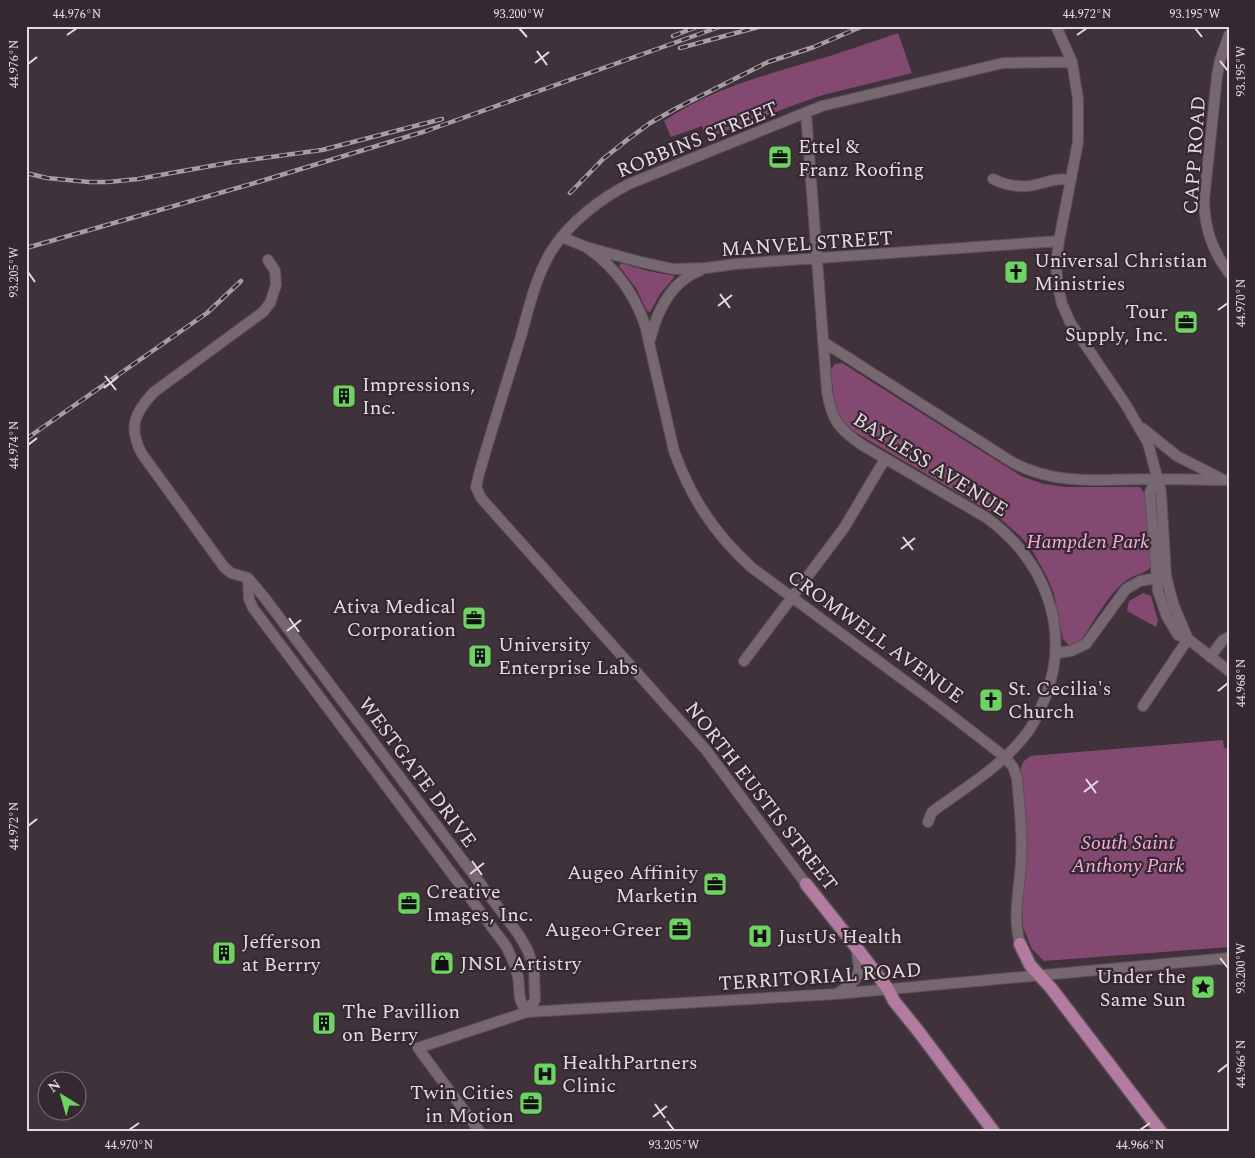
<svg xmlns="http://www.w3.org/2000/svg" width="1255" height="1158" viewBox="0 0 1255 1158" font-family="Spectral,serif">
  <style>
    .green { fill: #844970 }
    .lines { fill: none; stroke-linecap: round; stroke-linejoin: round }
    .minor-casing { stroke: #5b5057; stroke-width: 12 }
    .major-casing { stroke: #5b5057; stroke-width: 15 }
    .minor { stroke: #776771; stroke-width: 10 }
    .major { stroke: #b47ba0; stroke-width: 12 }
    .rail-casing { stroke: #a89da3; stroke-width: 4.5 }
    .rail { stroke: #362831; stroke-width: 2.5; stroke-dasharray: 8; stroke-linecap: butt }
    .ticks { fill: none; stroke: #e4dbe0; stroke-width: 2 }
    .labels { text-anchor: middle; stroke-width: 4.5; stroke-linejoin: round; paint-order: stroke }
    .street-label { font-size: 20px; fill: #e4dbe0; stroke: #362831 }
    .poi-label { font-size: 20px; fill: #e4dbe0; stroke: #362831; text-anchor: start }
    .park-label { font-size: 20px; font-style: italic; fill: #f8acdc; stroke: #362831 }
    .neatline { fill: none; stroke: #e4dbe0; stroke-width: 2 }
    .ticks-label { font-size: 12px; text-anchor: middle; fill: #e4dbe0 }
  </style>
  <rect width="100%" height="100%" fill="#40323b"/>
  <path class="green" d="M 898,33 L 912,73 L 823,95 L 797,104 L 707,138 L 702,126 L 671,137 L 664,121 C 715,86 774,73 833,55 C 855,48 877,40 898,33 Z
    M 621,263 L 648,271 L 675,276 L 660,294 L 650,312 L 647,311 L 636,288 L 619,266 Z
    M 842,363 L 1021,476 L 1044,484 L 1066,487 L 1140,487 L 1145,494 L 1151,567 C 1144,575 1133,574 1124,582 C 1108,595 1094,621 1082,639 L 1075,645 L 1069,645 L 1063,639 L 1054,594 L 1047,577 L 1031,548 L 1020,536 L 996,515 L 863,437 C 857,433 849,428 844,423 C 832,408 833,387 831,369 L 835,364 Z
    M 1143,593 L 1151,596 L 1158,621 L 1156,627 L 1127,611 L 1129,601 Z
    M 1223,740 L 1224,748 L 1229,748 L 1229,947 L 1044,961 L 1032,949 L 1023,927 L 1022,905 L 1027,847 L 1020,771 L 1023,762 L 1030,756 Z"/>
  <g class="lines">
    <g class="minor-casing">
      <path id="minor" d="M 1056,26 L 1072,62 L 1078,99 L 1078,142 L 1059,241 L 1056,265 L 1058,286 L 1062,304 L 1070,322 L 1126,405 L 1148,443 L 1161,492 L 1166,576 L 1170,592 L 1174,606 L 1188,639
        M 1229,35 L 1220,60 L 1217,76 L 1204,201 C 1205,229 1212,250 1229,273
        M 806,113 L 827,392 C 832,421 839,429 862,445 L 987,518 C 1045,561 1072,629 1045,698 C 1039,712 1033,727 1023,738 C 999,768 963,789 932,812 L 928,822
        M 993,179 C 1003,184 1016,187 1028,186 C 1045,184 1053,177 1071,180
        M 562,237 L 586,247 L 641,262 L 673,269 L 706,268 L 735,264 L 1059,241
        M 586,247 C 614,266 634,293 645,325 L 674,451 C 691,498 714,533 751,567 L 939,706 L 1005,757 L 1013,767 L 1017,778 C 1019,805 1023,833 1021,859 C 1020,889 1012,914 1020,944
        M 268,260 L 275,271 L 276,285 L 270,303 L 263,312 L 154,392 C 134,413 128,428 142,454 L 224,567 L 231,573 L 248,578 L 264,597 L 519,935 L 528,951 L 534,969 L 535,1000 L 527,1012
        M 650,340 C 657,311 671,281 701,270
        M 825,343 L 1012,462 C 1057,487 1107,479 1156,479 C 1180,479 1204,480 1229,480
        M 1142,428 L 1177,456 L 1220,478
        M 1157,479 L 1150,492 L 1158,591 L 1167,617 L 1178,635 L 1188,639 L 1229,671
        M 248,578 L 249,599 L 253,608 L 506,946 C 511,956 516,966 518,977 C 521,994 516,996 527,1012
        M 1057,653 L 1071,651 L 1086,644 L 1126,589 L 1140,581 L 1163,577
        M 1210,657 L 1223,640 L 1229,637
        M 744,661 L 844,528 L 885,459
        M 1143,706 L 1188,639
        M 806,884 L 706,750 L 481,498 L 476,487 L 479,474 C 492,428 507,382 521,336 C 529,307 536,276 552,250 C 570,222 600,199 629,184 L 822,106 L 1003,63 L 1072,62
        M 839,992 C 863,978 860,972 856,947
        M 480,1132 L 418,1048 L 527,1012 L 836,994 L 1229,958"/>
    </g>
    <g class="major-casing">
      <path id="major" d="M 806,884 L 856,947 L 888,989 L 894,1001 L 919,1032 L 994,1132
        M 1020,944 L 1030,965 L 1051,988 L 1161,1132"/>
    </g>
    <use href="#minor" class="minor"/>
    <use href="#major" class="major"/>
    <g class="rail-casing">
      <path id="rail" d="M 673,36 L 699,26
        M 680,48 L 762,26
        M 26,173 L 47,178 L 89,182 L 108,182 L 138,179 L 233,162 L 322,150 L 442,119
        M 570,193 L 603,159 L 627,140 L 650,123 L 675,109 L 768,62 L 814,47 L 863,26
        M 26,248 L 258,182 L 426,131 L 722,26
        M 26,439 L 207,313 L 241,281"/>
    </g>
    <use href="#rail" class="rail"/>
  </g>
  <path class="ticks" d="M 519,28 L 527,37M 1195,28 L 1202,37M 67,35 L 77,28M 1077,35 L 1087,28M 537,51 L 547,65M 1220,61 L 1228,71M 535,63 L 549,52M 28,64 L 37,57M 28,272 L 35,282M 720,294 L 730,308M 718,306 L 732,295M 1218,310 L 1228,303M 105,376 L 116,390M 104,388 L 118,377M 28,445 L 37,438M 903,537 L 913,550M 901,549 L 915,538M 289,618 L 299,632M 287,631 L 301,620M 1218,691 L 1228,683M 1086,779 L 1096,793M 1084,792 L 1098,781M 28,826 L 37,819M 472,861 L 482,875M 470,874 L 484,863M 1220,958 L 1228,968M 1218,1072 L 1228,1064M 655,1104 L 665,1118M 653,1117 L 667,1106M 667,1121 L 674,1130M 129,1130 L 139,1123M 1140,1130 L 1150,1123"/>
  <defs>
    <g id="office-square" transform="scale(1.25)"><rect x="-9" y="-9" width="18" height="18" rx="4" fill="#6ed361" stroke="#362831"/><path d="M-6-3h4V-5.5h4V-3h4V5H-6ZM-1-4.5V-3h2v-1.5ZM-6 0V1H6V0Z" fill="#111"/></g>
    <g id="church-square" transform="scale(1.25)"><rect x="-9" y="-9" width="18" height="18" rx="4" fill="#6ed361" stroke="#362831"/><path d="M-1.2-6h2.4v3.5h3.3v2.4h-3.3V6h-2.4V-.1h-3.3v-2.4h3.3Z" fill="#111"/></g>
    <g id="building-square" transform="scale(1.25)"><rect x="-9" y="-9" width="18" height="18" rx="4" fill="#6ed361" stroke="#362831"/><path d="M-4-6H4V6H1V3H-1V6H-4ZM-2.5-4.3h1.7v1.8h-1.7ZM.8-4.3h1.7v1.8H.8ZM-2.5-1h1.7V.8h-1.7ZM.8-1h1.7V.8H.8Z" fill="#111"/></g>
    <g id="hospital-square" transform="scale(1.25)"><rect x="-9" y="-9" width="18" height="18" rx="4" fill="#6ed361" stroke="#362831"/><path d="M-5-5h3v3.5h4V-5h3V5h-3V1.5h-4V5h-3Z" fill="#111"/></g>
    <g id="shop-square" transform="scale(1.25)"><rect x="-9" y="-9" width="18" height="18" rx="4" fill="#6ed361" stroke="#362831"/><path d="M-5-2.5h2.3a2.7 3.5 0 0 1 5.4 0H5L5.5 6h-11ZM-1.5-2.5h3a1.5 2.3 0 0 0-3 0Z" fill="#111"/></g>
    <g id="sight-square" transform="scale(1.25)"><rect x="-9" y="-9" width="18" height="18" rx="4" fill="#6ed361" stroke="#362831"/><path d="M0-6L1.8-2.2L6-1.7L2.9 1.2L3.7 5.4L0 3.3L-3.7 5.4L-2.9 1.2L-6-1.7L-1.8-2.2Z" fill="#111"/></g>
  </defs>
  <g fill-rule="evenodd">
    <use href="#office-square" x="780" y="157"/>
    <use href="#church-square" x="1016" y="272"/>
    <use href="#office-square" x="1186" y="322"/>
    <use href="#building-square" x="344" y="396"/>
    <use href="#office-square" x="474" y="618"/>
    <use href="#building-square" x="480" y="656"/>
    <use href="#church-square" x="991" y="700"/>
    <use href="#office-square" x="715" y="884"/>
    <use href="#office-square" x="409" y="903"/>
    <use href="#office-square" x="680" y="929"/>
    <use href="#hospital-square" x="760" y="936"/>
    <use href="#building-square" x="224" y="953"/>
    <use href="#shop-square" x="442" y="963"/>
    <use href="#sight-square" x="1203" y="987"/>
    <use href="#building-square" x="324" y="1023"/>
    <use href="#hospital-square" x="545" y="1074"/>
    <use href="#office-square" x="531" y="1103"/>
  </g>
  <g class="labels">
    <g class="street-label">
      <text transform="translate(697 139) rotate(-22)" y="7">ROBBINS STREET</text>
      <text transform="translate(1194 155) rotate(-86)" y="7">CAPP ROAD</text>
      <text transform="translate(807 243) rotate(-4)" y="7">MANVEL STREET</text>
      <text transform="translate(931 464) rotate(32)" y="7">BAYLESS AVENUE</text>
      <text transform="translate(876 636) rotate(36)" y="7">CROMWELL AVENUE</text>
      <text transform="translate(418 772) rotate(53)" y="7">WESTGATE DRIVE</text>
      <text transform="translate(762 796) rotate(52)" y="7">NORTH EUSTIS STREET</text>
      <text transform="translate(820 976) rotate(-4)" y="7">TERRITORIAL ROAD</text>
    </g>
    <g class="poi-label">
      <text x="798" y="153">Ettel &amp;<tspan x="798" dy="23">Franz Roofing</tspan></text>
      <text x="1034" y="267">Universal Christian<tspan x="1034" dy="23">Ministries</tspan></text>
      <text x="1168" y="318" text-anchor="end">Tour<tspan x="1168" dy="23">Supply, Inc.</tspan></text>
      <text x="362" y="391">Impressions,<tspan x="362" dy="23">Inc.</tspan></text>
      <text x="456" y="613" text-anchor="end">Ativa Medical<tspan x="456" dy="23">Corporation</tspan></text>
      <text x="498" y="651">University<tspan x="498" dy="23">Enterprise Labs</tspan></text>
      <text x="1008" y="695">St. Cecilia's<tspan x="1008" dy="23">Church</tspan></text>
      <text x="698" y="879" text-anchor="end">Augeo Affinity<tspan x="698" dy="23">Marketin</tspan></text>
      <text x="426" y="898">Creative<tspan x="426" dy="23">Images, Inc.</tspan></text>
      <text x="662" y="936" text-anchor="end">Augeo+Greer</text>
      <text x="778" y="943">JustUs Health</text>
      <text x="242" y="948">Jefferson<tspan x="242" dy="23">at Berrry</tspan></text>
      <text x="460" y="970">JNSL Artistry</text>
      <text x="1186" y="983" text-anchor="end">Under the<tspan x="1186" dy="23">Same Sun</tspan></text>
      <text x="342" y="1018">The Pavillion<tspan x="342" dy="23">on Berry</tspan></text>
      <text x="562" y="1069">HealthPartners<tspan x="562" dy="23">Clinic</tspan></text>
      <text x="514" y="1099" text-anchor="end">Twin Cities<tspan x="514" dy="23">in Motion</tspan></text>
    </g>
    <g class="park-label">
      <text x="1088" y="548">Hampden Park</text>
      <text x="1128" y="849">South Saint<tspan x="1128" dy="23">Anthony Park</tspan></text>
    </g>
  </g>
  <rect width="1255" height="1158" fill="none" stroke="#362831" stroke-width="55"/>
  <g transform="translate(62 1096) rotate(323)"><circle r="24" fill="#362831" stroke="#7c7077"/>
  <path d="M0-4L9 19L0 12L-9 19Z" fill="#6ed361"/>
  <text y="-8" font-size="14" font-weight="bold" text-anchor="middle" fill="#e4dbe0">N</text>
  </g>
  <rect x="28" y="28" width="1200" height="1102" class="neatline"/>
  <g class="ticks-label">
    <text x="77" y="18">44.976°N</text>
    <text x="519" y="18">93.200°W</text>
    <text x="1087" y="18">44.972°N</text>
    <text x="1195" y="18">93.195°W</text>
    <text transform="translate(14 64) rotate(-90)" y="4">44.976°N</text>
    <text transform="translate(1241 71) rotate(-90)" y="4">93.195°W</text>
    <text transform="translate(14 272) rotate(-90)" y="4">93.205°W</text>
    <text transform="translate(1241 303) rotate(-90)" y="4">44.970°N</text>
    <text transform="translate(14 445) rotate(-90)" y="4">44.974°N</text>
    <text transform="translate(1241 683) rotate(-90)" y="4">44.968°N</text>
    <text transform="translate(14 826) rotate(-90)" y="4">44.972°N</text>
    <text transform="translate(1241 968) rotate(-90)" y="4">93.200°W</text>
    <text transform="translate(1241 1064) rotate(-90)" y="4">44.966°N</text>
    <text x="129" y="1149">44.970°N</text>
    <text x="674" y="1149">93.205°W</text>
    <text x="1140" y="1149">44.966°N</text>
  </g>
</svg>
